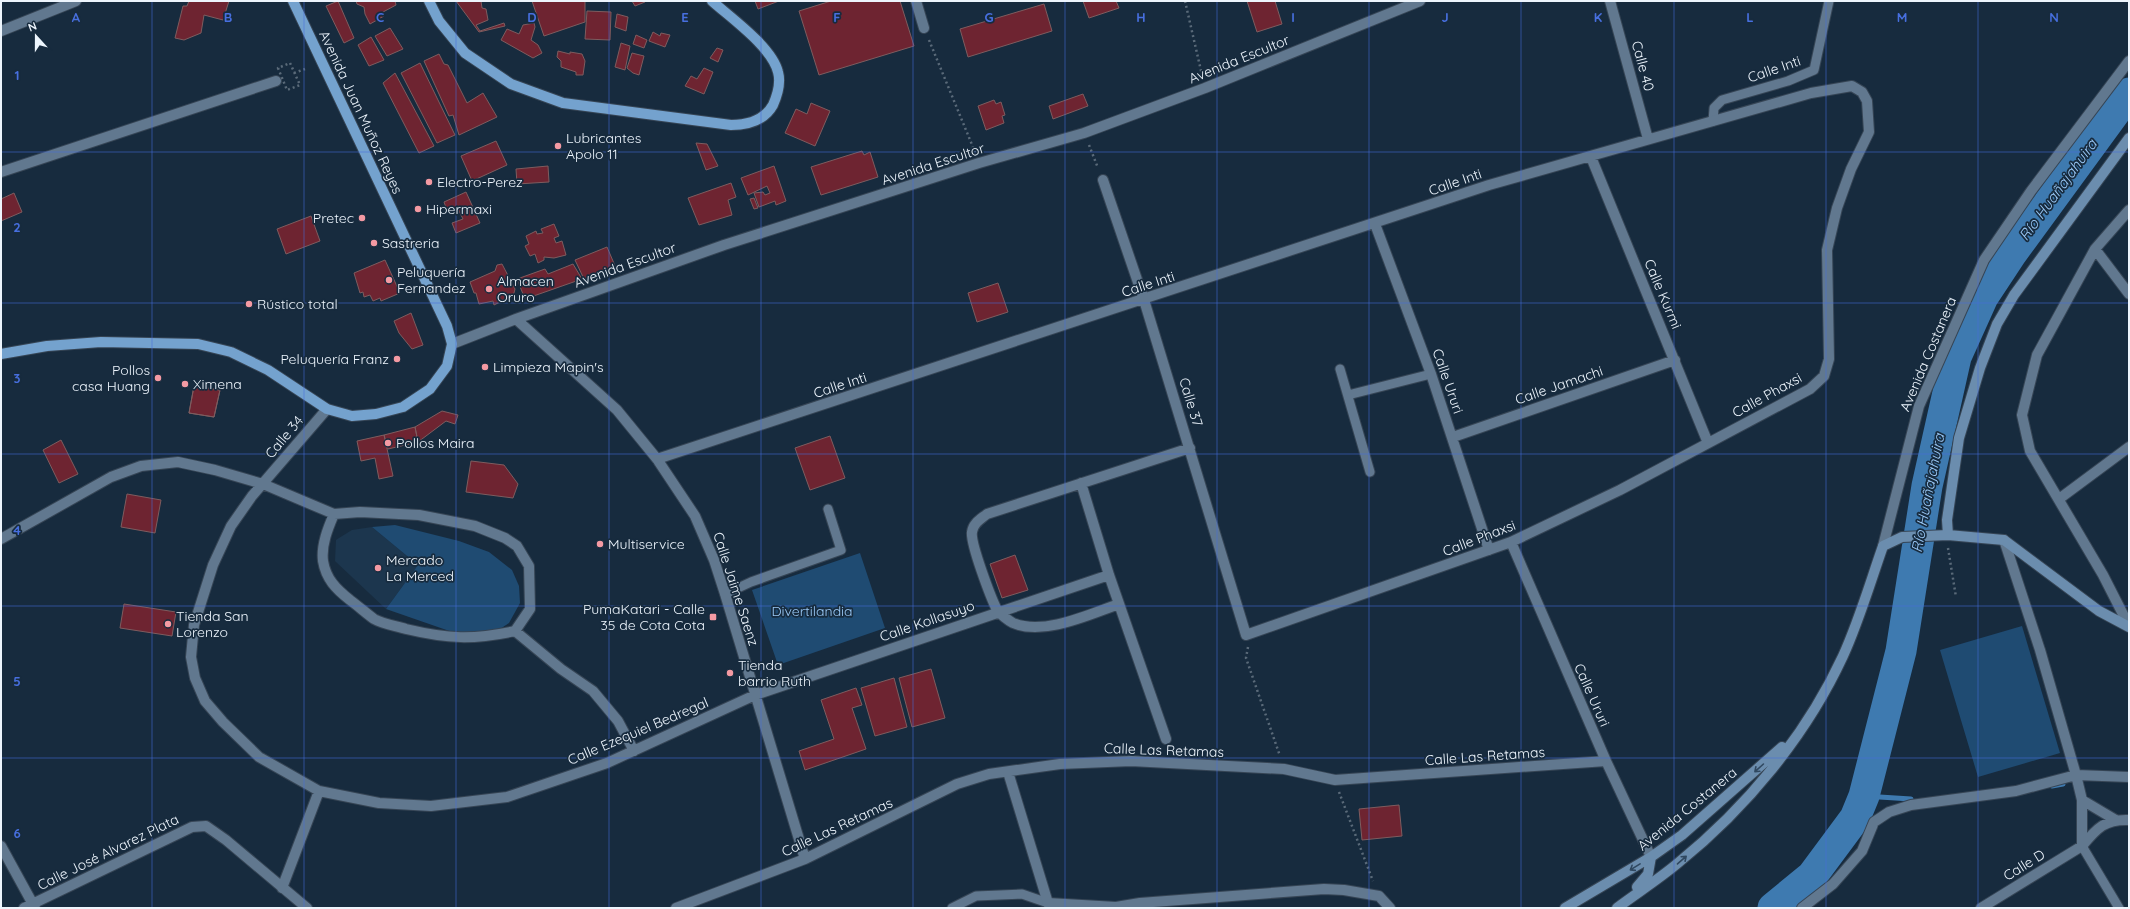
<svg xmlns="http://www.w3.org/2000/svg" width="2130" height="909" viewBox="0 0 2130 909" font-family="Quicksand,sans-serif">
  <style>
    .built { fill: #1c364e }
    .green { fill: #1f4b72 }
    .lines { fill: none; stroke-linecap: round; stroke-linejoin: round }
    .stream { stroke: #3e7ab0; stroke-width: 5 }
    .river { stroke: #3e7ab0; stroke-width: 31 }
    .building { fill: #6e2431; stroke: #7e5c5f }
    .lane-casing { stroke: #364555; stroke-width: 11 }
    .street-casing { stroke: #364555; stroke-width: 12 }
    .secondary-casing { stroke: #364555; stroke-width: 12 }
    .primary-casing { stroke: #364555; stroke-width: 12 }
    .path { stroke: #5a6a79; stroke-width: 2.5; stroke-dasharray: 2 3; stroke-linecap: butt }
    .lane { stroke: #61788f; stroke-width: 9 }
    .street { stroke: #61788f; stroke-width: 10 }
    .secondary { stroke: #6b8dae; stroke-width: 10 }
    .primary { stroke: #74a2ce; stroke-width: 10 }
    .oneway { stroke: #304860 }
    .grid { fill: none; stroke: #476fdf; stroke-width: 1; stroke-opacity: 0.55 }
    .poi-dot { fill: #f49aa3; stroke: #172b3e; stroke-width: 1.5 }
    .labels { text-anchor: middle; stroke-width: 3.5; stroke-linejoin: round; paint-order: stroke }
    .street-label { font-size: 14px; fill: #edf5fd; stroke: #172b3e }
    .poi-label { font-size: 14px; fill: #edf5fd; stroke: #172b3e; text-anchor: start }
    .park-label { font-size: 14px; fill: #9ac9f6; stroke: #172b3e }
    .water-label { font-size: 15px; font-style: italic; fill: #9bc9f7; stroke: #172b3e }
    .grid-label { font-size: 13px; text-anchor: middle; font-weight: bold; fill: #476fdf; stroke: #172b3e; stroke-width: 3.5; stroke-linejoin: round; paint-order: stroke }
  </style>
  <rect width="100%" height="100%" fill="#172b3e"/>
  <path class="built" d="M 372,527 L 418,565 L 386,609 L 335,561 L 336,540 L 339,538 L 352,530 Z"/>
  <path class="green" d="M 395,525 L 459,541 L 489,552 L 512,570 L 519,586 L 520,603 L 509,623 L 494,633 L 458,634 L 386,609 L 418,565 L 372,527 Z
    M 860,553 L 885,628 L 778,665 L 752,590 Z
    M 2022,626 L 2060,753 L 1978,777 L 1940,650 Z"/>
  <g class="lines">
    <path class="stream" d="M 2052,786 L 2063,784
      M 1864,796 L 1911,799"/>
    <path class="river" d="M 1773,908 L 1812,876 L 1855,818 L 1864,796 L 1901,651 L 1927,486 L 1956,357 L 1983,297 L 2012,253 L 2129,93"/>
  </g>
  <path class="building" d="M 189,1 L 229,1 L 223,20 L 204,15 L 201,33 L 184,40 L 175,38 L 183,6 L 187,6 Z
    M 338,1 L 354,38 L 344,43 L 326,6 Z
    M 356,1 L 395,1 L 396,5 L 383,12 L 384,16 L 370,24 L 365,14 L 364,7 L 357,4 Z
    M 456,1 L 481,1 L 482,8 L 486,9 L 488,20 L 476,25 L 480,31 L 504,23 L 505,26 L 479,32 Z
    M 532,1 L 585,1 L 585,22 L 544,36 Z
    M 632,1 L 645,1 L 645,2 L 635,6 Z
    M 755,1 L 779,1 L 758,9 Z
    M 831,1 L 900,1 L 914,46 L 819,75 L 799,11 Z
    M 1083,1 L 1116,1 L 1119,8 L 1089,18 Z
    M 1247,1 L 1275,1 L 1282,24 L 1257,32 Z
    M 1044,4 L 1052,31 L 968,57 L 960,29 Z
    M 587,11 L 611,12 L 610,40 L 585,39 Z
    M 617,14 L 628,17 L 626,31 L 615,27 Z
    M 534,23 L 535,27 L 531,40 L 538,45 L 542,53 L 533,58 L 501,40 L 507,29 L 519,34 L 523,25 Z
    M 390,28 L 403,49 L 387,56 L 375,36 Z
    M 653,32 L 660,36 L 661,33 L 670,35 L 665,47 L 649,41 Z
    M 636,35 L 647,40 L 644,48 L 633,44 Z
    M 371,37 L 384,60 L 369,66 L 358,45 Z
    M 621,43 L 630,46 L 625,70 L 615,67 Z
    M 717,48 L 723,50 L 718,62 L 710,58 Z
    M 558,51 L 570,54 L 570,52 L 582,54 L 585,61 L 583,75 L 576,75 L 576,72 L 561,67 L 561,61 L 557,57 Z
    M 632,53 L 644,56 L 639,75 L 633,73 L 627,68 Z
    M 439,54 L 444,64 L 448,65 L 467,103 L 483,93 L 497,117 L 459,135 L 453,115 L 449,116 L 424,61 Z
    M 420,63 L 455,135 L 437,143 L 401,73 Z
    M 704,68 L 713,72 L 704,94 L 685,86 L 691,76 L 697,79 Z
    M 395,73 L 434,146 L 419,153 L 383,83 Z
    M 1083,94 L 1088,106 L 1053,119 L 1049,106 Z
    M 994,100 L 996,104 L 1001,102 L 1005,115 L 1002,116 L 1004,123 L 986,130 L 978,106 Z
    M 811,103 L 830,111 L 815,146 L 785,133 L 796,109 L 807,114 Z
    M 496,141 L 507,165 L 472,181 L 461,156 Z
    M 696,143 L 707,144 L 718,166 L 706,170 Z
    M 862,151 L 864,155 L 870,152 L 878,177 L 821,195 L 811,167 Z
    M 548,166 L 549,182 L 517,184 L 516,169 Z
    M 774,166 L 786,201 L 776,205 L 775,201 L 759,207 L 754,193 L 763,192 L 765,195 L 770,193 L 767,186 L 748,195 L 741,178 Z
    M 731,183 L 736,197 L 728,200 L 732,215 L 699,225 L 688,198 Z
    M 466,192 L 480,223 L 456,233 L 452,223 L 463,219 L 458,209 L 448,213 L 444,202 Z
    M 14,193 L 22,212 L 1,221 L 1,199 Z
    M 754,198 L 758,208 L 754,209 L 750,199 Z
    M 311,216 L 320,241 L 286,254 L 277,229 Z
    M 554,224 L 559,236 L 554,238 L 556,243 L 562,241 L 566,255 L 554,258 L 544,257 L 544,260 L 538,263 L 535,254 L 530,256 L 525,246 L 529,244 L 526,236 L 536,231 L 537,234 L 543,233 L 541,229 Z
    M 607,247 L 616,268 L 584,279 L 575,260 Z
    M 385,260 L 400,293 L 381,301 L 380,298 L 373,301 L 370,295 L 364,297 L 363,292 L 360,293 L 354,273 Z
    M 502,264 L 515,289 L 513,297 L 502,300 L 502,301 L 494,305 L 493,301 L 479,304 L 476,293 L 474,293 L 470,282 L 495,271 L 497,265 Z
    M 573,264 L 582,279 L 525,299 L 517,279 L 545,269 L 548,274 Z
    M 998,283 L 1008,312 L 977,322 L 968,293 Z
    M 411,313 L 423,345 L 412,349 L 399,333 L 394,321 Z
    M 194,386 L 220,390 L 214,417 L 189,413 Z
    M 194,386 L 220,390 L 214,417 L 189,413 Z
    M 442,411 L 458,415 L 455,424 L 446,421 L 418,442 L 415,427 Z
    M 415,427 L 418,442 L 388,449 L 384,435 Z
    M 384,435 L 393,476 L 379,479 L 375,458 L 361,461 L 357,441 Z
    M 830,436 L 845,478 L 810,490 L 795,448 Z
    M 61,440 L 78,474 L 59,483 L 43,450 Z
    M 471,461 L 504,465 L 518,484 L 513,498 L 466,492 Z
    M 127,494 L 161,500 L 155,533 L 121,527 Z
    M 1015,555 L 1028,590 L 1002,598 L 990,564 Z
    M 124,604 L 176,612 L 172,636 L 120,628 Z
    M 931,669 L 945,718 L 912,727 L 899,678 Z
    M 894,678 L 907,727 L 875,736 L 861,688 Z
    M 856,688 L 862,705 L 852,708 L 866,749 L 805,770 L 799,751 L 834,739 L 821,700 Z
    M 1399,805 L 1402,836 L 1362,840 L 1359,809 Z"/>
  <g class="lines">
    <g class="lane-casing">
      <path id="lane" d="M 1713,121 L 1714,108 L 1722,100 L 1788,81 L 1814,70 L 1829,1
        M 1340,369 L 1370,472
        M 1348,395 L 1431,374
        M 725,594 L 751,582 L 841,550 L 828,509
        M 2082,846 L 2119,908
        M 952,908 L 976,896 L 1022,894 L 1048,903"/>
    </g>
    <g class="street-casing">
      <path id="street" d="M 916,1 L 924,28
        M 1610,1 L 1648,139
        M 1,31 L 76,1
        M 1591,157 L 1708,443
        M 1,172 L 276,81
        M 2129,210 L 2095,249 L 2037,355 L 2022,415 L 2030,451 L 2103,575 L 2129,626
        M 1375,224 L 1431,374 L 1489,550
        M 2095,249 L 2129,294
        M 516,319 L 617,410 L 657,459 L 695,516 L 714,560 L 725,594 L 805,859
        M 452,344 L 516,319 L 724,245 L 979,163 L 1084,133 L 1205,88 L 1420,1
        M 327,409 L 252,496 L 231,526 L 213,565 L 194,625 L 191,657 L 195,678 L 205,701 L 223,722 L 259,757 L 319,791 L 379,803 L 431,806 L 507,797 L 607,763 L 755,695 L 1109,575
        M 1453,437 L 1675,360
        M 657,459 L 1489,185 L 1811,93 L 1852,86 L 1862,92 L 1867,101 L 1869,132 L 1851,169 L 1837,208 L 1827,250 L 1829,359 L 1824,376 L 1810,389 L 1620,490 L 1511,542 L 1246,635 L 1144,300 L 1103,180
        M 1081,483 L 1109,575 L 1166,739
        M 2059,499 L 2129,447
        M 1,539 L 111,477 L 141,466 L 178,462 L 215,470 L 263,484 L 334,514 L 360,512 L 419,515 L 475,526 L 505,538 L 517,546 L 529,566 L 530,609 L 515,631 C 473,640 448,639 406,629 C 396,626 383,624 374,619 C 366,613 358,606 350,600 C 336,589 326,579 323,561 C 321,545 328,528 334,514
        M 2004,540 L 2040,650 L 2076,775 L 2082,800 L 2082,846
        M 1511,542 L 1606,761 L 1651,857
        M 1883,546 L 1919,406 L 1984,260 L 2031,191 L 2129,61
        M 1119,604 C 1090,614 1044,636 1013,623 C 1009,621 1000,614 997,610 C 991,598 970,543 972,532 C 973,523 981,519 987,514 L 1190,448
        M 515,631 L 561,669 L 593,691 L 618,721 L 634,751
        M 1008,772 L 1048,903 L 1116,907 L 1140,903 L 1324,889 L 1344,890 L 1379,896 L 1390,908
        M 2082,800 L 2114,819
        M 1,846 L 35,908
        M 282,888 L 319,791
        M 24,908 L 192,827 L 206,826 L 226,840 L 307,908
        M 676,908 L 805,859 L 957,784 L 989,774 L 1060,764 L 1131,761 L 1284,769 L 1335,780 L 1606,761
        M 1802,908 L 1833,884 L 1862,851 L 1874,822 L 1889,812 L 1911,805 L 2016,791 L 2076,775 L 2129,777
        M 1981,908 L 2082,846 C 2097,828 2105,819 2129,820"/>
    </g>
    <g class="secondary-casing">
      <path id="secondary" d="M 1948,535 L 1947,520 L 1959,438 L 1980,368 L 1997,324 L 2014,295 L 2129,138
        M 1637,887 L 1648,874 L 1651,857
        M 1565,908 L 1651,857 L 1682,835 L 1782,747
        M 1617,908 C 1637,893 1659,879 1678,863 C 1746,808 1806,736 1843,656 C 1859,621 1870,583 1883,546 L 1902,537 L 1948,535 L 2004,540 L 2099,611 L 2129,627"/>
    </g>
    <g class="primary-casing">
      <path id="primary" d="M 429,1 L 439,21 L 465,53 L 511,84 L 563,103 L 731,125 C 747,125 764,121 773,105 C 777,96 781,83 778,72 C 772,47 731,18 712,1
        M 1,354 L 47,346 L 101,342 L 198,344 L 231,352 L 268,370 L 327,409 L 352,416 L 376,414 L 403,407 L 430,389 L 447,366 L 452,344 L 447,326 L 293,1"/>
    </g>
    <path class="path" d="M 1185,1 L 1202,75
      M 929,40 L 975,152
      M 290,63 L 300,85 L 287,90 L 278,68 Z
      M 294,73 L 305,69
      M 1089,145 L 1098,168
      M 1948,548 L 1956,597
      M 1248,647 L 1246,658 L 1280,756
      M 1339,792 L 1373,881"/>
    <use href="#lane" class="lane"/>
    <use href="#street" class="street"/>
    <use href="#secondary" class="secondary"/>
    <use href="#primary" class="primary"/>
  </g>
  <defs><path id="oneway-shaft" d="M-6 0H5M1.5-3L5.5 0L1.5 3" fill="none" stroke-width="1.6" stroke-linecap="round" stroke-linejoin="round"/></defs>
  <g class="oneway">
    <use href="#oneway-shaft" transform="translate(1759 768) rotate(138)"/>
    <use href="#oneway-shaft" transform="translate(1682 860) rotate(-41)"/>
    <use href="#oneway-shaft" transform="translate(1635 867) rotate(148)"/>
  </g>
  <path class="grid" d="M 152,1 L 152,908M 304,1 L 304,908M 456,1 L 456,908M 609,1 L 609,908M 761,1 L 761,908M 913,1 L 913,908M 1065,1 L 1065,908M 1217,1 L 1217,908M 1369,1 L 1369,908M 1521,1 L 1521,908M 1674,1 L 1674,908M 1826,1 L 1826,908M 1978,1 L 1978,908M 1,152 L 2129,152M 1,303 L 2129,303M 1,454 L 2129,454M 1,606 L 2129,606M 1,758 L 2129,758"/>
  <g class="poi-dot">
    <circle cx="558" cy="146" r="4"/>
    <circle cx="429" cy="182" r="4"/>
    <circle cx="418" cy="209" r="4"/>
    <circle cx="362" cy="218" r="4"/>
    <circle cx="374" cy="243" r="4"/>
    <circle cx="389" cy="280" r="4"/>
    <circle cx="489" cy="289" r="4"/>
    <circle cx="249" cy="304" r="4"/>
    <circle cx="397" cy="359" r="4"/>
    <circle cx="485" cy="367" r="4"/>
    <circle cx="158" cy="378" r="4"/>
    <circle cx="185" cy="384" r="4"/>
    <circle cx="388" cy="443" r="4"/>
    <circle cx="600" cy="544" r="4"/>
    <circle cx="378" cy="568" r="4"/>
    <rect x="709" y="613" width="8" height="8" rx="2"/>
    <circle cx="168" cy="624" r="4"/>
    <circle cx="730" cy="673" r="4"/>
  </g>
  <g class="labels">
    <g class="street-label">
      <text transform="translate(1239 59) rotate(-22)" y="5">Avenida Escultor</text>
      <text transform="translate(1643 66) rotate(75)" y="5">Calle 40</text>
      <text transform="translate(1774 69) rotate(-19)" y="5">Calle Inti</text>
      <text transform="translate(361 112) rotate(65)" y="5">Avenida Juan Muñoz Reyes</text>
      <text transform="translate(933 164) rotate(-18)" y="5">Avenida Escultor</text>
      <text transform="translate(1455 182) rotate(-19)" y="5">Calle Inti</text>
      <text transform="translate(625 265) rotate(-20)" y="5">Avenida Escultor</text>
      <text transform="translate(1148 284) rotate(-18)" y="5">Calle Inti</text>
      <text transform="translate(1663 294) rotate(67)" y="5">Calle Kurmi</text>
      <text transform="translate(1928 354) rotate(-67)" y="5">Avenida Costanera</text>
      <text transform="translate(1448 381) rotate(71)" y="5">Calle Ururi</text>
      <text transform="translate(840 385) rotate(-18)" y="5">Calle Inti</text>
      <text transform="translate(1559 385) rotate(-19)" y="5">Calle Jamachi</text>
      <text transform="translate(1767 395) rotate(-29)" y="5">Calle Phaxsi</text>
      <text transform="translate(1191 402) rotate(73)" y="5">Calle 37</text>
      <text transform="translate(284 437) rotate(-50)" y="5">Calle 34</text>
      <text transform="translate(1479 538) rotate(-21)" y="5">Calle Phaxsi</text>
      <text transform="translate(736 589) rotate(72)" y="5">Calle Jaime Saenz</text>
      <text transform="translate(927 621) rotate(-19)" y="5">Calle Kollasuyo</text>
      <text transform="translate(1592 695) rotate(66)" y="5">Calle Ururi</text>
      <text transform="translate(638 731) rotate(-23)" y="5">Calle Ezequiel Bedregal</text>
      <text transform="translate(1164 750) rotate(2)" y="5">Calle Las Retamas</text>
      <text transform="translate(1485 756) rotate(-4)" y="5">Calle Las Retamas</text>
      <text transform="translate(1687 809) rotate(-39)" y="5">Avenida Costanera</text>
      <text transform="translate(837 827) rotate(-25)" y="5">Calle Las Retamas</text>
      <text transform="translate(108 852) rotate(-26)" y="5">Calle José Alvarez Plata</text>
      <text transform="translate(2024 865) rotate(-32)" y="5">Calle D</text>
    </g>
    <g class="poi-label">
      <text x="566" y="143">Lubricantes<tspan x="566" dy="16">Apolo 11</tspan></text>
      <text x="437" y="187">Electro-Perez</text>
      <text x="426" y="214">Hipermaxi</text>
      <text x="354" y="223" text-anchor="end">Pretec</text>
      <text x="382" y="248">Sastreria</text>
      <text x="397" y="277">Peluquería<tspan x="397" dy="16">Fernandez</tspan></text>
      <text x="497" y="286">Almacen<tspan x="497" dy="16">Oruro</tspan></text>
      <text x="257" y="309">Rústico total</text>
      <text x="389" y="364" text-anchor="end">Peluquería Franz</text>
      <text x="493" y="372">Limpieza Mapin's</text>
      <text x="150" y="375" text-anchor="end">Pollos<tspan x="150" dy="16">casa Huang</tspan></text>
      <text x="193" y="389">Ximena</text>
      <text x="396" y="448">Pollos Maira</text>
      <text x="608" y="549">Multiservice</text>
      <text x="386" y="565">Mercado<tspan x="386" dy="16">La Merced</tspan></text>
      <text x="705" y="614" text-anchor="end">PumaKatari - Calle<tspan x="705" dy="16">35 de Cota Cota</tspan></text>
      <text x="176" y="621">Tienda San<tspan x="176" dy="16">Lorenzo</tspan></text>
      <text x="738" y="670">Tienda<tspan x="738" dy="16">barrio Ruth</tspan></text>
    </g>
    <g class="park-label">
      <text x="812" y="616">Divertilandia</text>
    </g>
    <g class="water-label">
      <text transform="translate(2058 190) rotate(-54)" y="5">Río Huañajahuira</text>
      <text transform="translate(1928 493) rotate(-79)" y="5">Río Huañajahuira</text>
    </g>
  </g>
  <g class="grid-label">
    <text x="76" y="22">A</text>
    <text x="228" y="22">B</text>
    <text x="380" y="22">C</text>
    <text x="532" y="22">D</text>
    <text x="685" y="22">E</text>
    <text x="837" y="22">F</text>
    <text x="989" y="22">G</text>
    <text x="1141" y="22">H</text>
    <text x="1293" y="22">I</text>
    <text x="1445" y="22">J</text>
    <text x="1598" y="22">K</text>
    <text x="1750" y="22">L</text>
    <text x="1902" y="22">M</text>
    <text x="2054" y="22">N</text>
    <text x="17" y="80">1</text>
    <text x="17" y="232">2</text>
    <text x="17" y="383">3</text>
    <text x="17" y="535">4</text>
    <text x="17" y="686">5</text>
    <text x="17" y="838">6</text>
  </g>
  <rect width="2130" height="909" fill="none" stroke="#edf5fd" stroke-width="4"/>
  <g transform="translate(36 36) rotate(339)" stroke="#172b3e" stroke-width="3" paint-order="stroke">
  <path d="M0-3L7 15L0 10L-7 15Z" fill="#edf5fd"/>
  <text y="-6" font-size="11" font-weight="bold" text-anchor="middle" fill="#edf5fd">N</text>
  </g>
</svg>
